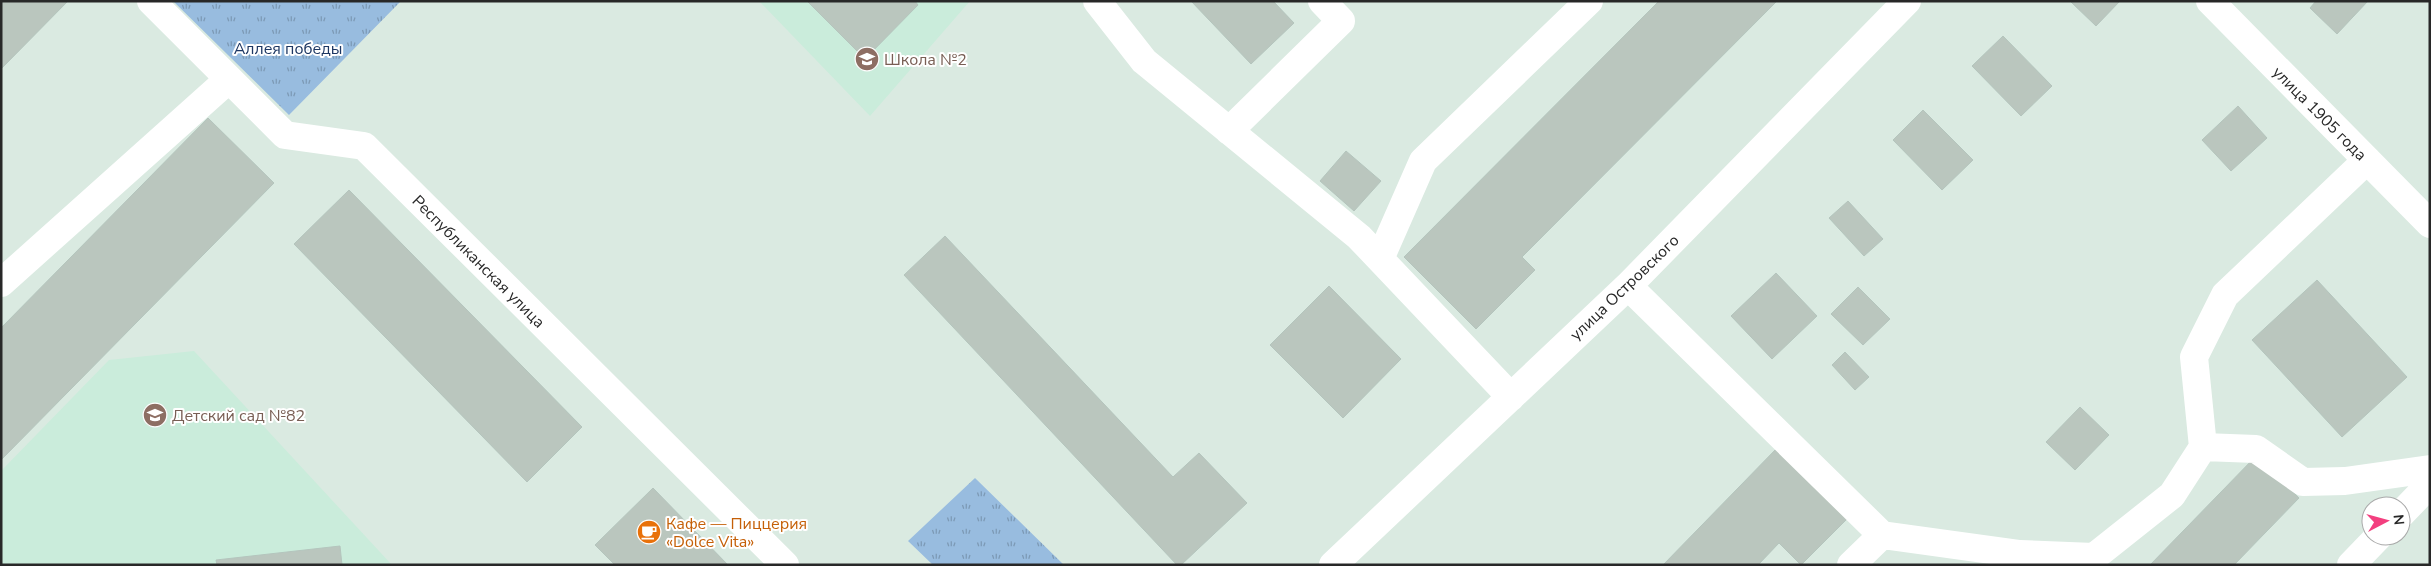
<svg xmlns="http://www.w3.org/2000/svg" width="2431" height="566" viewBox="0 0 2431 566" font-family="'Nunito Sans',sans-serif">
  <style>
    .education { fill: #caecdb }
    .grass { fill: url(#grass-tufts) }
    .building { fill: #bac6be; stroke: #b4c5bd }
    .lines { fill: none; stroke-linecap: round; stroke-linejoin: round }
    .minor { stroke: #fff; stroke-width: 28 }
    .labels { text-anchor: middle; stroke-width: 4; stroke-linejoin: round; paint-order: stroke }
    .park-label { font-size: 16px; fill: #1c3662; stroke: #fff }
    .education-label { font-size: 16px; fill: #785e54; stroke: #fff; text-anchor: start }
    .street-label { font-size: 16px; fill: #282828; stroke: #fff }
    .food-label { font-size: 16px; fill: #c56008; stroke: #fff; text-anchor: start }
  </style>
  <defs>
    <pattern id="grass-tufts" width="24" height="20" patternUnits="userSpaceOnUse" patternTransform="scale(1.25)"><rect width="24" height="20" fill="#98bcdf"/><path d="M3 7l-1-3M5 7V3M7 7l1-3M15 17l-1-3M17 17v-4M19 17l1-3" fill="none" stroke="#7c99b5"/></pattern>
  </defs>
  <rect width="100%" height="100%" fill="#daeae1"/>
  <path class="education" d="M 759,1 L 970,1 L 870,116 Z
    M 194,351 L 392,565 L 1,565 L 1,471 L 109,360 Z"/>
  <path class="grass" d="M 173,1 L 401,1 L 289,115 Z
    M 975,478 L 1064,565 L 933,565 L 908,541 Z"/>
  <path class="building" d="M 1,1 L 68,1 L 1,69 Z
    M 807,1 L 915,1 L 918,5 L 865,59 Z
    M 1191,1 L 1273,1 L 1294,23 L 1251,64 Z
    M 1659,1 L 1777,1 L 1522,257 L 1535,270 L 1476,329 L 1404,257 Z
    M 2070,1 L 2120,1 L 2096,26 Z
    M 2316,1 L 2368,1 L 2337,34 L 2310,8 Z
    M 2003,36 L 2052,86 L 2021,116 L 1972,66 Z
    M 2238,106 L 2267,138 L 2231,171 L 2202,140 Z
    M 1923,110 L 1973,160 L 1942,190 L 1893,140 Z
    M 208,118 L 274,183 L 1,460 L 1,328 Z
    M 1346,151 L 1381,181 L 1354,211 L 1320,181 Z
    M 349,190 L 582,427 L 527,482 L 294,244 Z
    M 1848,201 L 1883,239 L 1864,256 L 1829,218 Z
    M 945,236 L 1173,477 L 1199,453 L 1247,503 L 1181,565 L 1177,565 L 904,275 Z
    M 1776,273 L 1817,316 L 1772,359 L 1731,316 Z
    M 2317,280 L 2407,377 L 2342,437 L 2252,340 Z
    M 1329,286 L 1401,359 L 1343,418 L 1270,345 Z
    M 1858,287 L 1890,319 L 1863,345 L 1831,314 Z
    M 1845,352 L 1869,377 L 1855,390 L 1832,365 Z
    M 2080,407 L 2109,435 L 2075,470 L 2046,442 Z
    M 1777,448 L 1848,518 L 1801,565 L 1779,543 L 1758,565 L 1663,565 Z
    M 2256,456 L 2299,498 L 2234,565 L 2150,565 Z
    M 653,488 L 728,565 L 615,565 L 595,545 Z
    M 340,546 L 342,565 L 217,565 L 216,560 Z"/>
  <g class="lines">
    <path class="minor" d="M 151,1 L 285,135 L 364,146 L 785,565
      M 1097,1 L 1144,61 L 1359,237 L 1511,397
      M 2210,1 L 2430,224
      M 1229,131 L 1341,21 L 1322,1
      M 1380,259 L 1423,161 L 1589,1
      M 1,283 L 229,79
      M 1628,286 L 1882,535 L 1851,565
      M 2203,447 L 2256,449 L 2303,482 L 2345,481 L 2430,469
      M 2401,514 L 2430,484
      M 1882,535 L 2020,554 L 2094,557 L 2172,495 L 2203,447 L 2194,357 L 2225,295 L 2367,160
      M 1333,565 L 1628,286 L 1907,1
      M 2351,565 L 2379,536"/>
  </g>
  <defs>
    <g id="school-disc" transform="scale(1.25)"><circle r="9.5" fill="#8d6e63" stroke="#fff"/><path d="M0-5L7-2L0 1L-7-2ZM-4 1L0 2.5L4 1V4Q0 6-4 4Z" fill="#fff"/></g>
    <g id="cafe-disc" transform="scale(1.25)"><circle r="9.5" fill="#e8710a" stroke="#fff"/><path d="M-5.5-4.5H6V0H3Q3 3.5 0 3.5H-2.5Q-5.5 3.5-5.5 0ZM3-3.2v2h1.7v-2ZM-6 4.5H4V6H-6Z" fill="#fff"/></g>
  </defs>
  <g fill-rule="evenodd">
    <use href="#school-disc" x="867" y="59"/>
    <use href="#school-disc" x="155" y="415"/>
    <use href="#cafe-disc" x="649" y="532"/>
  </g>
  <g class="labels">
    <g class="park-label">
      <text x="288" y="54">Аллея победы</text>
    </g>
    <g class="education-label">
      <text x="884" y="65">Школа №2</text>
      <text x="172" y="421">Детский сад №82</text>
    </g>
    <g class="street-label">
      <text transform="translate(2320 113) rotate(45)" y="6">улица 1905 года</text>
      <text transform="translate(479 261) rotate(45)" y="6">Республиканская улица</text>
      <text transform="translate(1624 287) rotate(-44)" y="6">улица Островского</text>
    </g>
    <g class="food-label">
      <text x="666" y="529">Кафе — Пиццерия<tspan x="666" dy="18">«Dolce Vita»</tspan></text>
    </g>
  </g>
  <rect width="2431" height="566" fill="none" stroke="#282828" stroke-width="5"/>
  <g transform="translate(2386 521) rotate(84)"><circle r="24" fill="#ffffff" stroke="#a9a9a9"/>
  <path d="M0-4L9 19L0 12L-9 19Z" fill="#f33f7f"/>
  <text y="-8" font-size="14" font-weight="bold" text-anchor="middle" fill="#282828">N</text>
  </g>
</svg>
